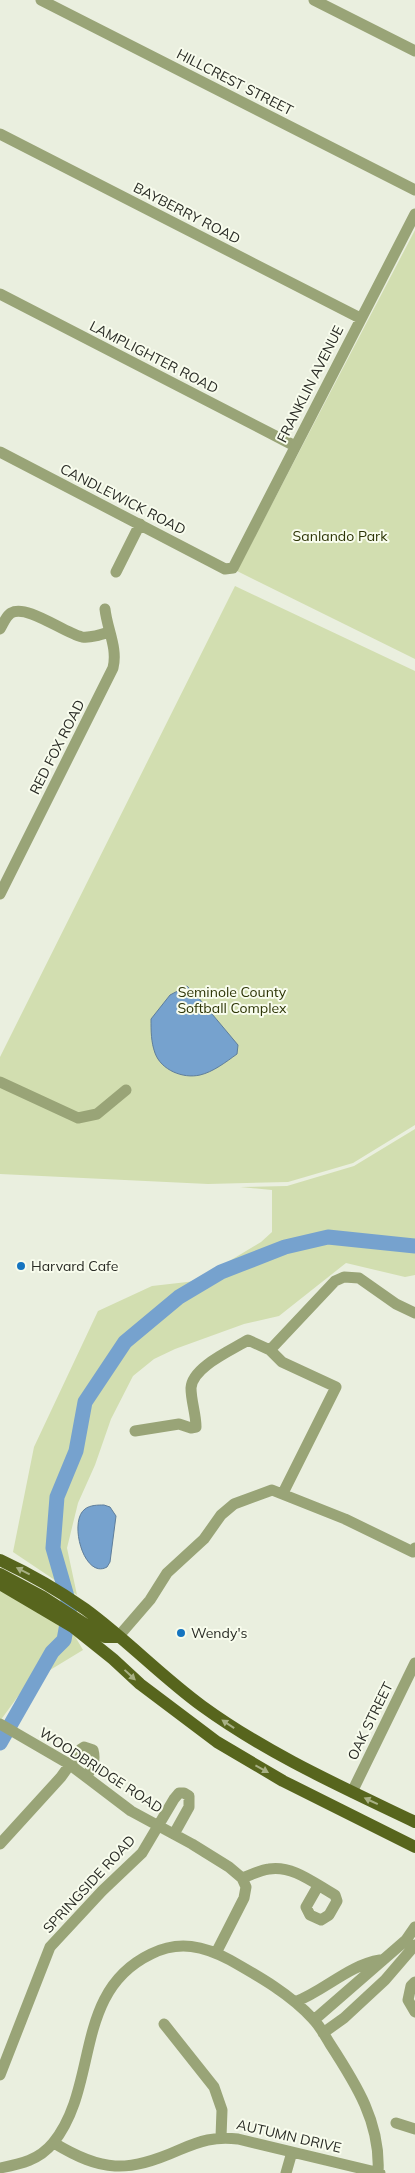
<svg xmlns="http://www.w3.org/2000/svg" width="415" height="2173" viewBox="0 0 415 2173" font-family="Mulish,sans-serif">
  <style>
    .green { fill: #d2deb0 }
    .water { fill: #76a2ce; stroke: #5f7e9b }
    .lines { fill: none; stroke-linecap: round; stroke-linejoin: round }
    .river { stroke: #76a2ce; stroke-width: 15 }
    .minor { stroke: #99a477; stroke-width: 11 }
    .major { stroke: #57651d; stroke-width: 12 }
    .oneway { fill: #a8b085 }
    .poi-dot { fill: #1574c0; stroke: #f8fced; stroke-width: 2 }
    .labels { text-anchor: middle; stroke-width: 4; stroke-linejoin: round; paint-order: stroke }
    .street-label { font-size: 14px; fill: #292b25; stroke: #f8fced }
    .park-label { font-size: 14px; fill: #2c3405; stroke: #f8fced }
    .poi-label { font-size: 14px; fill: #292b25; stroke: #f8fced; text-anchor: start }
  </style>
  <rect width="100%" height="100%" fill="#eaefdf"/>
  <path class="green" d="M 415,230 L 415,659 L 237,571 Z
    M 235,586 L 415,671 L 415,1125 L 353,1163 L 288,1182 L 208,1184 L 0,1174 L 0,1057 Z
    M 415,1129 L 415,1275 L 405,1277 L 346,1263 L 279,1316 L 244,1324 L 175,1349 L 154,1359 L 133,1376 L 111,1419 L 95,1465 L 78,1503 L 67,1548 L 77,1595 L 13,1552 L 34,1447 L 98,1311 L 152,1286 L 196,1281 L 261,1242 L 272,1232 L 272,1190 L 240,1187 L 287,1186 L 354,1166 Z
    M 0,1589 L 73,1633 L 83,1650 L 27,1684 L 0,1721 Z"/>
  <path class="water" d="M 187,986 L 197,996 L 238,1045 L 237,1054 C 226,1062 213,1072 200,1075 C 183,1079 161,1070 155,1053 C 151,1042 151,1031 151,1019 L 170,995 Z
    M 104,1505 L 110,1507 L 116,1516 L 110,1562 L 107,1567 C 84,1580 68,1521 85,1509 C 90,1505 98,1505 104,1505 Z"/>
  <g class="lines">
    <path class="river" d="M 0,1743 L 52,1652 L 64,1640 L 70,1607 L 53,1548 L 57,1497 L 76,1451 L 85,1402 L 125,1342 L 179,1297 L 221,1272 L 285,1247 L 328,1237 L 415,1246"/>
    <path class="minor" d="M 41,0 L 415,190
      M 314,0 L 415,51
      M 0,134 L 360,318
      M 0,294 L 295,446
      M 0,452 L 225,569 L 233,568 L 415,214
      M 116,572 L 140,524
      M 0,629 C 3,624 6,616 11,613 C 27,604 64,633 82,637 C 91,638 100,635 109,632
      M 0,894 L 113,668 C 118,648 107,629 105,609
      M 0,1082 L 78,1118 L 97,1114 L 126,1090
      M 270,1350 L 335,1281 L 344,1277 L 359,1278 L 396,1304 L 415,1313
      M 135,1431 L 179,1424 L 191,1428 L 196,1427 C 196,1414 191,1401 191,1388 C 192,1367 232,1350 248,1340 L 270,1350 L 282,1362 L 336,1387 L 283,1493
      M 118,1637 L 150,1600 L 167,1573 L 204,1539 L 221,1515 L 234,1504 L 272,1490 L 345,1519 L 413,1552 L 415,1548
      M 0,1724 L 69,1764 L 131,1811 L 192,1844 L 229,1867 L 242,1878 L 246,1887 L 244,1898 L 216,1953
      M 352,1792 L 415,1663
      M 0,1844 L 61,1777 L 81,1749 L 84,1747 L 93,1750 C 96,1761 92,1767 87,1776
      M 242,1878 C 251,1875 260,1870 269,1869 C 293,1865 315,1884 335,1895 L 337,1901 L 329,1915 L 321,1920 L 310,1915 L 306,1907 L 318,1886
      M 415,1982 L 411,1986 L 408,2000 L 415,2012
      M 295,2002 C 324,1991 349,1965 380,1960
      M 314,2020 L 406,1940 L 415,1927
      M 164,2024 L 214,2087 L 222,2110 L 221,2137
      M 323,2033 L 344,2018 L 385,1980 L 415,1945
      M 0,2075 L 50,1947 L 102,1891 L 142,1853 L 174,1799 L 179,1793 L 184,1793 L 189,1796 L 189,1807 L 174,1834
      M 396,2123 L 415,2129
      M 54,2143 C 102,2172 127,2173 179,2150 C 200,2141 215,2136 238,2139 L 380,2173
      M 0,2168 C 21,2164 39,2160 53,2143 C 100,2085 72,1992 151,1954 C 179,1940 204,1946 230,1960 C 260,1977 290,1994 313,2019 C 320,2026 325,2036 330,2044 C 356,2084 381,2123 378,2173
      M 286,2173 L 292,2152"/>
    <path class="major" d="M 0,1560 C 30,1574 58,1590 85,1609 C 126,1639 161,1676 202,1706 C 268,1754 342,1787 415,1822
      M 0,1574 L 43,1597 L 105,1637 L 118,1637
      M 0,1584 L 73,1627 L 113,1659 L 140,1684 L 217,1742 L 283,1781 L 415,1847"/>
  </g>
  <defs><path id="oneway-solid" d="M-6-.8H1V-3.2L6.5 0L1 3.2V.8H-6Z" transform="scale(1.25)"/></defs>
  <g class="oneway">
    <use href="#oneway-solid" transform="translate(23 1571) rotate(-153)"/>
    <use href="#oneway-solid" transform="translate(130 1675) rotate(43)"/>
    <use href="#oneway-solid" transform="translate(228 1724) rotate(-146)"/>
    <use href="#oneway-solid" transform="translate(262 1769) rotate(29)"/>
    <use href="#oneway-solid" transform="translate(371 1801) rotate(-155)"/>
  </g>
  <g class="poi-dot">
    <circle cx="21" cy="1266" r="5"/>
    <circle cx="181" cy="1633" r="5"/>
  </g>
  <g class="labels">
    <g class="street-label">
      <text transform="translate(235 82) rotate(27)" y="5">HILLCREST STREET</text>
      <text transform="translate(187 213) rotate(27)" y="5">BAYBERRY ROAD</text>
      <text transform="translate(154 357) rotate(27)" y="5">LAMPLIGHTER ROAD</text>
      <text transform="translate(310 384) rotate(-63)" y="5">FRANKLIN AVENUE</text>
      <text transform="translate(123 499) rotate(27)" y="5">CANDLEWICK ROAD</text>
      <text transform="translate(57 747) rotate(-63)" y="5">RED FOX ROAD</text>
      <text transform="translate(370 1721) rotate(-64)" y="5">OAK STREET</text>
      <text transform="translate(101 1770) rotate(33)" y="5">WOODBRIDGE ROAD</text>
      <text transform="translate(89 1884) rotate(-47)" y="5">SPRINGSIDE ROAD</text>
      <text transform="translate(289 2136) rotate(13)" y="5">AUTUMN DRIVE</text>
    </g>
    <g class="park-label">
      <text x="340" y="541">Sanlando Park</text>
      <text x="232" y="997">Seminole County<tspan x="232" dy="16">Softball Complex</tspan></text>
    </g>
    <g class="poi-label">
      <text x="31" y="1271">Harvard Cafe</text>
      <text x="191" y="1638">Wendy's</text>
    </g>
  </g>
</svg>
